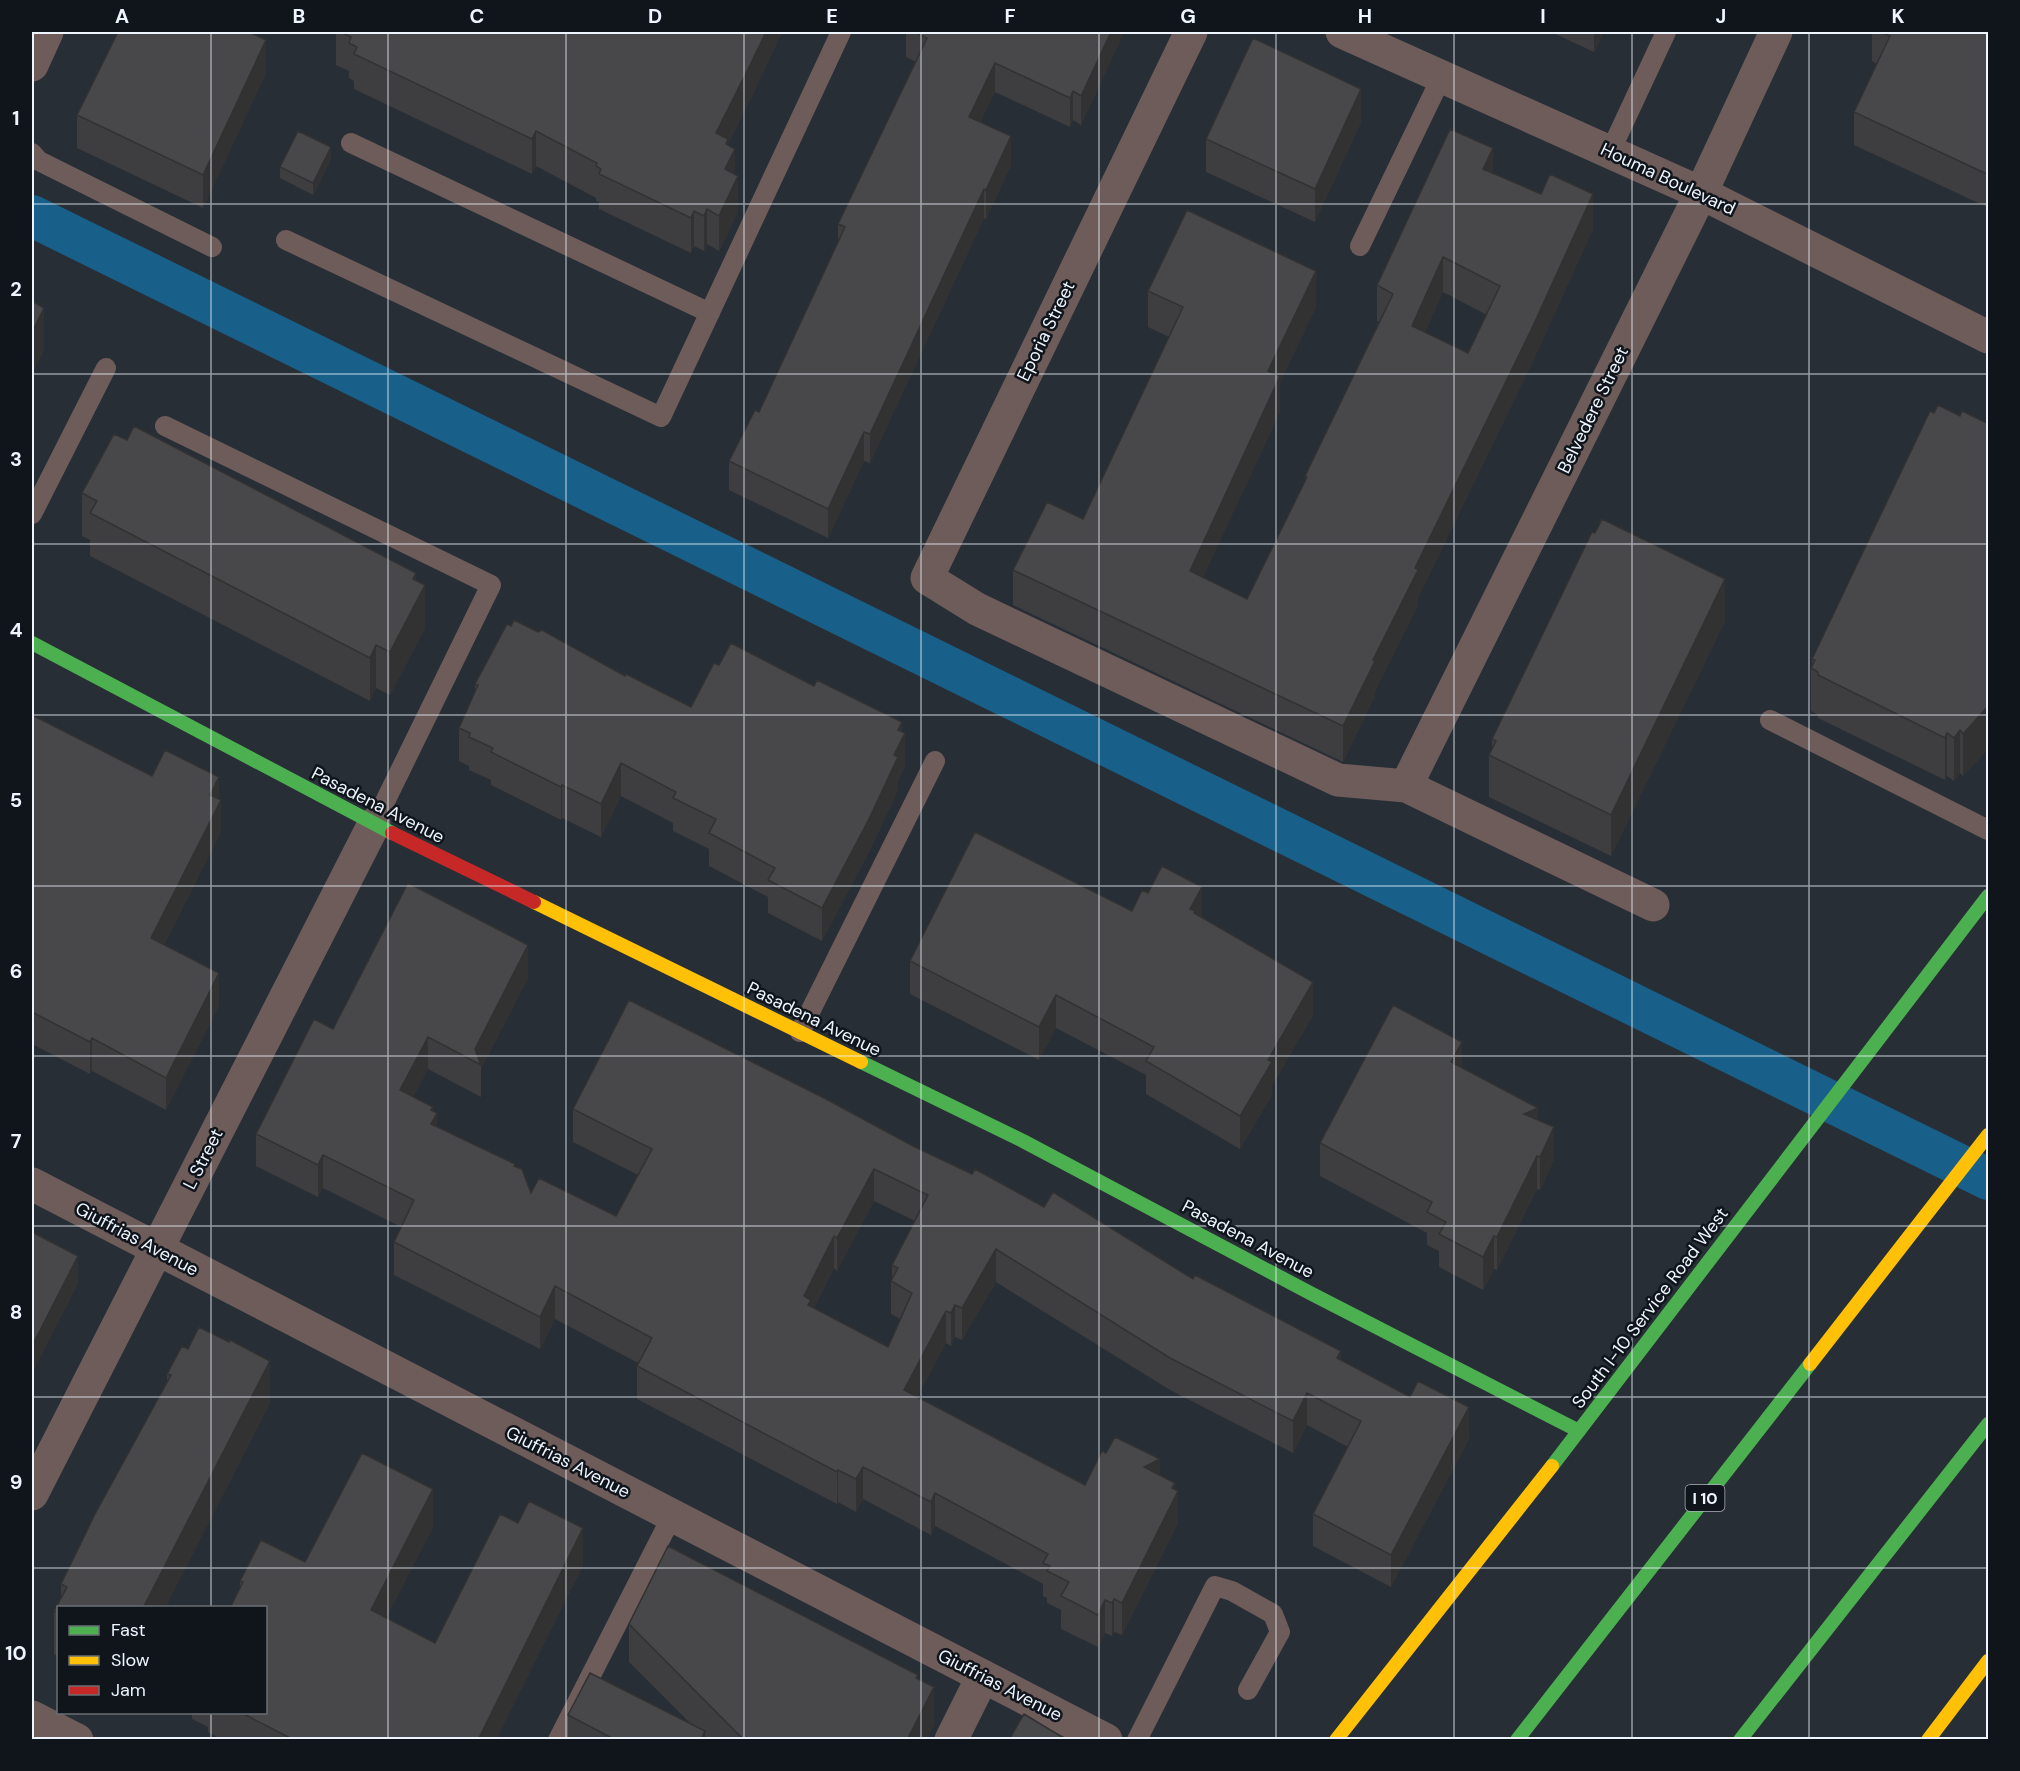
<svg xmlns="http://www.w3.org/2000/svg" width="2020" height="1771" viewBox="0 0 2020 1771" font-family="'DM Sans',sans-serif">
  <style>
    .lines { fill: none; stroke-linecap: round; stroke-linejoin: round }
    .canal { stroke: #185f89; stroke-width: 42 }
    .lane { stroke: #6e5c5b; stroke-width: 20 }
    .street { stroke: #6e5c5b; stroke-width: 33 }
    .fast { stroke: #4caf50; stroke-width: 14 }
    .slow { stroke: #ffc107; stroke-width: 14 }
    .jam { stroke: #c62828; stroke-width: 14 }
    .wall { fill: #3e3d3f; fill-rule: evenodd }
    .shaded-wall { fill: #323233 }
    .building { fill: #484749; stroke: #323233; stroke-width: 1.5; fill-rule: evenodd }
    .grid { fill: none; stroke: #eef5ff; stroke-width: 1.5; stroke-opacity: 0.55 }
    .labels { text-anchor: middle; stroke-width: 5; stroke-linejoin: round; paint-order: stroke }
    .shield { fill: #10151b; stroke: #abb2bb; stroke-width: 1.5 }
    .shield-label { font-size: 16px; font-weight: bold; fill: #eef5ff }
    .street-label { font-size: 18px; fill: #eef5ff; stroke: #10151b }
    .neatline { fill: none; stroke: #eef5ff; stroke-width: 2 }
    .grid-label { font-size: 20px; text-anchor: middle; font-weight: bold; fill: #eef5ff }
  </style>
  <rect width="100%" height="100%" fill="#282e35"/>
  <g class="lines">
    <path class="canal" d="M 32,216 L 1988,1179"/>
    <path class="lane" d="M 351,143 L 710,313
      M 1610,152 L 1666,32
      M 32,153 L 39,161 L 212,247
      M 286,240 L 661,417 L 841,32
      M 1360,246 L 1442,76
      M 165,426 L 491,585 L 374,824
      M 32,514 L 106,368
      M 1770,720 L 1988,830
      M 800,1032 L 935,761
      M 558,1740 L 672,1516
      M 1137,1740 L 1215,1586 L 1232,1591 L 1273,1614 L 1280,1632 L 1248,1690"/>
    <path class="street" d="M 1191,32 L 927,578 L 977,609 L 1338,780 L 1406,786 L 1653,905
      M 1342,32 L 1701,193 L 1988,337
      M 32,65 L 47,32
      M 1406,786 L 1701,193 L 1776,32
      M 32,1184 L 1106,1740
      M 32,1494 L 374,824
      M 32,1717 L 77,1740
      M 951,1740 L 983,1676"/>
    <path class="fast" d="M 32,643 L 392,833
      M 861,1062 L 1023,1141 L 1312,1294 L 1579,1431
      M 1552,1466 L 1988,896
      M 1517,1740 L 1810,1364
      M 1740,1740 L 1988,1424"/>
    <path class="slow" d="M 534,902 L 861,1062
      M 1810,1364 L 1988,1135
      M 1336,1740 L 1552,1466
      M 1928,1740 L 1988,1661"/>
    <path class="jam" d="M 392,833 L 534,902"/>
  </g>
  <path class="wall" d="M 336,32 L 782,32 L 751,98 L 728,144 L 735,174 L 738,212 L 719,251 L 707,244 L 704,251 L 694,246 L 691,253 L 599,209 L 599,202 L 596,201 L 596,198 L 536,166 L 532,174 L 354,89 L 354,81 L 349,78 L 349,71 L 336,65 Z
    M 906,32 L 1124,32 L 1081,125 L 1073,120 L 1070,127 L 995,92 L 980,122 L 1011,165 L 986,219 L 984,218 L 870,463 L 864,461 L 828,538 L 729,490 L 729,461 L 759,412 L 838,241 L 838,224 L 916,62 L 906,57 Z
    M 1551,32 L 1604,32 L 1594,52 Z
    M 1872,32 L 1989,32 L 1989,208 L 1854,145 L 1854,112 L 1877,64 L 1872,61 Z
    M 266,73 L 203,208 L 77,148 L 77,115 Z
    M 1361,122 L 1315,222 L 1206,172 L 1206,139 Z
    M 331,159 L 313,195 L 280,178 L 280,167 Z
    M 1493,173 L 1593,229 L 1533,361 L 1418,598 L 1418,605 L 1375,691 L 1375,696 L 1343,762 L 1013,605 L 1013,570 L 1083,519 L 1169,337 L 1148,327 L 1148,291 L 1316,307 L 1280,382 L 1280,412 L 1203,577 L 1247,599 L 1305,482 L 1305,476 L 1379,322 L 1377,321 L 1377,285 ZM 1443,292 L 1487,315 L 1468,353 L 1425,332 Z
    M 1934,413 L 1960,416 L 1989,424 L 1989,748 L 1963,776 L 1960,773 L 1954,781 L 1947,776 L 1945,780 L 1818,718 L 1818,715 L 1811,711 L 1811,668 L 1812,666 L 1812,659 Z
    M 82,493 L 416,580 L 425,628 L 390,695 L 376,688 L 370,701 L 90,556 L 90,540 L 82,536 Z
    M 1725,621 L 1611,856 L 1489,797 L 1489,755 L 1492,748 L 1492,739 Z
    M 719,665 L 902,731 L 905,766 L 898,780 L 898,790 L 869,852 L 822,941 L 768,913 L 768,897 L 709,866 L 709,849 L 673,831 L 673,823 L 621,796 L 601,837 L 562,818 L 561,820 L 491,785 L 491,780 L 469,770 L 469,766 L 459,761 L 459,728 L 475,693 L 475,684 L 625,676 L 691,707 Z
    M 32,715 L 152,776 L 219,799 L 221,832 L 164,945 L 219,1006 L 166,1110 L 92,1071 L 90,1074 L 32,1044 Z
    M 1148,893 L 1202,917 L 1313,1015 L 1272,1086 L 1272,1095 L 1240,1149 L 1146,1094 L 1146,1075 L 1056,1028 L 1039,1060 L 910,994 L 910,961 L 1132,911 Z
    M 528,978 L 481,1069 L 481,1097 L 428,1069 L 413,1097 L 433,1111 L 437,1126 L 515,1166 L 531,1193 L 616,1216 L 638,1175 L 573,1142 L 573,1109 L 913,1146 L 1044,1207 L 1193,1279 L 1341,1360 L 1469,1439 L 1391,1587 L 1313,1546 L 1313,1514 L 1348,1447 L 1307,1425 L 1293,1453 L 1170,1390 L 996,1282 L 962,1340 L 955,1337 L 951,1346 L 946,1343 L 917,1397 L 1085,1485 L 1160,1475 L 1175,1489 L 1178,1523 L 1122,1635 L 1114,1632 L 1112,1636 L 1105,1633 L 1098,1647 L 1061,1629 L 1061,1610 L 1047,1603 L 1047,1598 L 1043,1596 L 1043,1584 L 935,1526 L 931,1535 L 863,1499 L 856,1512 L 838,1502 L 837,1504 L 637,1399 L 637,1366 L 638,1363 L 555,1319 L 540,1349 L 394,1275 L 394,1242 L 401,1227 L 323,1188 L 318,1197 L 256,1166 L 256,1134 L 333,1029 ZM 874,1201 L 915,1221 L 892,1265 L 892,1279 L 891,1281 L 891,1314 L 900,1319 L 888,1347 L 814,1308 L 834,1268 L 837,1271 Z
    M 1462,1068 L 1538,1120 L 1554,1160 L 1540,1190 L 1537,1189 L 1497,1270 L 1494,1269 L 1483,1290 L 1439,1267 L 1439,1251 L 1427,1245 L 1427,1233 L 1320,1176 L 1320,1143 Z
    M 167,1374 L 270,1403 L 165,1608 L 58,1608 L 58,1656 L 54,1654 L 54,1611 L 61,1598 L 61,1584 L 167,1381 Z
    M 433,1527 L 386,1618 L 435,1643 L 583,1565 L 496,1740 L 222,1740 L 208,1732 L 208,1727 L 192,1719 L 192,1713 L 266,1713 L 240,1588 L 240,1581 Z
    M 629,1624 L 918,1679 L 934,1724 L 926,1740 L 707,1740 L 705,1738 L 705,1740 L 568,1740 L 568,1715 L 691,1724 L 629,1662 Z"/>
  <path class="shaded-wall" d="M 766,32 L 782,32 L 751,98 L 728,144 L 728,162 L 735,149 L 735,184 L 738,176 L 738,212 L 719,251 L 719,216 L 716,133 Z
    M 1111,32 L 1124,32 L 1081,125 L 1081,96 Z
    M 1594,32 L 1604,32 L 1594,52 Z
    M 266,40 L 266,73 L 203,208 L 203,175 Z
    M 995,63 L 995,92 L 969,146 L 969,117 Z
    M 1361,89 L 1361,122 L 1315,222 L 1315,189 Z
    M 1073,91 L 1073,120 L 1070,127 L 1070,98 Z
    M 536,131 L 536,166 L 532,174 L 532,139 Z
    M 1011,136 L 1011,165 L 986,219 L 986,190 Z
    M 331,147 L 331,159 L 313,195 L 313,183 Z
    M 1493,148 L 1493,183 L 1483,169 Z
    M 984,189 L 984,218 L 870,463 L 870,434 Z
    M 1593,194 L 1593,229 L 1533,361 L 1418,598 L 1418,605 L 1375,691 L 1375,696 L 1343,762 L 1343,726 L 1415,568 Z
    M 707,209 L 707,244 L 704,251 L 704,216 Z
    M 694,211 L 694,246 L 691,253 L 691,218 Z
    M 1443,257 L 1443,292 L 1412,362 L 1412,326 Z
    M 1316,271 L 1316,307 L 1280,382 L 1280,412 L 1190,606 L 1190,571 L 1268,371 Z
    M 44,308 L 44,351 L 32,375 L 32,332 Z
    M 864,432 L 864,461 L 828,538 L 828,509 Z
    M 416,573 L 416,602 L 425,585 L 425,628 L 390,695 L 390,652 L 413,579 Z
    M 1725,579 L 1725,621 L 1611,856 L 1611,815 Z
    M 376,645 L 376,688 L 370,701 L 370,658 Z
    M 1989,705 L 1989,748 L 1963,776 L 1963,734 Z
    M 902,722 L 902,739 L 905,733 L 905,766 L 898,780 L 898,790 L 869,852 L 822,941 L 822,908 L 894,755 L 898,730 Z
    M 1960,730 L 1960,773 L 1954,781 L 1954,738 Z
    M 1947,733 L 1947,776 L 1945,780 L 1945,738 Z
    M 621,763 L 621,796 L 601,837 L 601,804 Z
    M 219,777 L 219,804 L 221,800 L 221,832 L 151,970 L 151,938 L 210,795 Z
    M 562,785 L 562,818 L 561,820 L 561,787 Z
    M 1202,887 L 1202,919 L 1190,909 Z
    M 528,945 L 528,978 L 481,1069 L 481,1065 L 475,1049 Z
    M 219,973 L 219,1006 L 166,1110 L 166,1078 Z
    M 1313,982 L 1313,1015 L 1272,1086 L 1272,1095 L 1240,1149 L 1240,1116 L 1268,1060 Z
    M 1056,995 L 1056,1028 L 1039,1060 L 1039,1027 Z
    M 428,1037 L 428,1069 L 400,1122 L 400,1090 Z
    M 92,1038 L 92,1071 L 90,1074 L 90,1042 Z
    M 1462,1042 L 1462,1075 L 1451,1062 Z
    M 433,1107 L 433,1120 L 437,1113 L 437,1145 L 431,1156 L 431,1110 Z
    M 1538,1108 L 1538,1141 L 1524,1114 Z
    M 1554,1127 L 1554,1160 L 1540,1190 L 1540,1157 Z
    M 323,1155 L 323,1188 L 318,1197 L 318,1165 Z
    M 1537,1156 L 1537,1189 L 1497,1270 L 1497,1237 Z
    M 874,1169 L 874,1201 L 837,1271 L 837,1238 Z
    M 834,1236 L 834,1268 L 811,1314 L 804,1296 Z
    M 1494,1236 L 1494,1269 L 1483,1290 L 1483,1257 Z
    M 996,1249 L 996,1282 L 962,1340 L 962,1308 Z
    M 78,1256 L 78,1284 L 32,1374 L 32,1346 Z
    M 555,1286 L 555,1319 L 540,1349 L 540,1317 Z
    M 955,1305 L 955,1337 L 951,1346 L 951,1313 Z
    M 946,1311 L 946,1343 L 904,1422 L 904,1390 Z
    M 1341,1351 L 1341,1383 L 1337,1358 Z
    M 270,1361 L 270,1403 L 165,1608 L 143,1608 Z
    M 1307,1393 L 1307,1425 L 1293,1453 L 1293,1421 Z
    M 1469,1407 L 1469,1439 L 1391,1587 L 1391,1555 Z
    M 1160,1459 L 1160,1492 L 1144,1467 Z
    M 863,1467 L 863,1499 L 856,1512 L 856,1479 Z
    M 838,1470 L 838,1502 L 837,1504 L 837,1472 Z
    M 1175,1483 L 1175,1498 L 1178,1491 L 1178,1523 L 1122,1635 L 1122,1603 Z
    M 433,1489 L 433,1527 L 371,1648 L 371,1610 Z
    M 935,1493 L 935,1526 L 931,1535 L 931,1502 Z
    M 583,1528 L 583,1565 L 496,1740 L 478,1740 Z
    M 1114,1599 L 1114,1632 L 1112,1636 L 1112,1603 Z
    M 1105,1600 L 1105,1633 L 1098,1647 L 1098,1615 Z
    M 934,1687 L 934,1724 L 926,1740 L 907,1740 Z
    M 705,1731 L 705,1740 L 701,1740 Z"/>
  <path class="building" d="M 118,32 L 249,32 L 266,40 L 203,175 L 77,115 Z
    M 340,32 L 766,32 L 751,63 L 716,133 L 728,139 L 726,144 L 735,149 L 725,169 L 738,176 L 719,216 L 707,209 L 704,216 L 694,211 L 691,218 L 599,174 L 601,169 L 596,166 L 597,163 L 536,131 L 532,139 L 354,54 L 357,47 L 349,43 L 351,37 Z
    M 914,32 L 1111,32 L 1081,96 L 1073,91 L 1070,98 L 995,63 L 969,117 L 1011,136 L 986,190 L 984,189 L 870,434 L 864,432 L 828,509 L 729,461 L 755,410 L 759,412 L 845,227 L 838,224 L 927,38 Z
    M 1879,32 L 1989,32 L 1989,175 L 1854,112 L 1890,36 Z
    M 1253,38 L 1361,89 L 1315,189 L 1206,139 Z
    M 1450,129 L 1493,148 L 1483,169 L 1541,194 L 1550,174 L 1593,194 L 1533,326 L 1415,568 L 1418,570 L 1373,660 L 1375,661 L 1343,726 L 1013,570 L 1047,502 L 1083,519 L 1183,307 L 1148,291 L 1187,210 L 1316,271 L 1268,371 L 1280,376 L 1190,571 L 1247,599 L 1307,477 L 1305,476 L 1393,294 L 1377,285 ZM 1443,257 L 1500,286 L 1468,353 L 1412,326 Z
    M 298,131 L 331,147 L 313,183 L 280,167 Z
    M 32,301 L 44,308 L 32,332 Z
    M 1938,405 L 1960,416 L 1962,411 L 1989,424 L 1989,705 L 1963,734 L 1960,730 L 1954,738 L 1947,733 L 1945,738 L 1818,675 L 1818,672 L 1811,668 L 1815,660 L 1812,659 L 1930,411 L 1934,413 Z
    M 134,426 L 416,573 L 413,579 L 425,585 L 390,652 L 376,645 L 370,658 L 90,513 L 97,501 L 82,493 L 114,434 L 127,440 Z
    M 1602,519 L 1725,579 L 1611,815 L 1489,755 L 1496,741 L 1492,739 L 1592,532 L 1595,533 Z
    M 514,620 L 538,632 L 542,630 L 625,676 L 626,674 L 691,707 L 714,663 L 719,665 L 731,643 L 814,686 L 817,680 L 902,722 L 898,730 L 905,733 L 894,755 L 898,757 L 869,819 L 822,908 L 768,880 L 775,868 L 709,833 L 716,819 L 673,798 L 676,792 L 621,763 L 601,804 L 562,785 L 561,787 L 491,752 L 493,748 L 469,737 L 470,733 L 459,728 L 478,685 L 475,684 L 507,624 L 511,626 Z
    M 32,715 L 152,776 L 165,750 L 219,777 L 210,795 L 221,800 L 151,938 L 219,973 L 166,1078 L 92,1038 L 90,1042 L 32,1012 Z
    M 975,832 L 1132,911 L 1142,890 L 1148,893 L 1162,866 L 1202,887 L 1190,909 L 1195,911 L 1194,913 L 1313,982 L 1268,1060 L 1272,1062 L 1240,1116 L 1146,1061 L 1154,1047 L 1056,995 L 1039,1027 L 910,961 Z
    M 408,883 L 528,945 L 475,1049 L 481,1065 L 428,1037 L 400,1090 L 433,1107 L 431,1110 L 437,1113 L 431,1124 L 515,1164 L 514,1166 L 522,1169 L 531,1193 L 539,1178 L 616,1216 L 652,1149 L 573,1109 L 629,1000 L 826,1099 L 913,1146 L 972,1174 L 975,1169 L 1044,1207 L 1053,1192 L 1193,1279 L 1195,1275 L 1341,1351 L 1337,1358 L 1410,1397 L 1418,1381 L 1469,1407 L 1391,1555 L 1313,1514 L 1361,1421 L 1307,1393 L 1293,1421 L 1170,1358 L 996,1249 L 962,1308 L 955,1305 L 951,1313 L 946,1311 L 904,1390 L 1085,1485 L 1102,1451 L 1106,1453 L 1115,1437 L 1160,1459 L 1144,1467 L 1175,1483 L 1172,1488 L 1178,1491 L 1122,1603 L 1114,1599 L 1112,1603 L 1105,1600 L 1098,1615 L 1061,1596 L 1069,1582 L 1047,1571 L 1050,1566 L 1043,1563 L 1048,1554 L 935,1493 L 931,1502 L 863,1467 L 856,1479 L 838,1470 L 837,1472 L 637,1366 L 652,1338 L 555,1286 L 540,1317 L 394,1242 L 414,1200 L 323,1155 L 318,1165 L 256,1134 L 314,1019 L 333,1029 ZM 874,1169 L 928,1195 L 892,1265 L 898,1268 L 891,1281 L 912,1293 L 888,1347 L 808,1305 L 811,1300 L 804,1296 L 834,1236 L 837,1238 Z
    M 1393,1005 L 1462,1042 L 1451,1062 L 1538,1108 L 1524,1114 L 1554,1127 L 1540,1157 L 1537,1156 L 1497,1237 L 1494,1236 L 1483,1257 L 1439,1234 L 1446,1222 L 1427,1212 L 1432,1202 L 1320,1143 Z
    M 32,1232 L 78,1256 L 32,1346 Z
    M 199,1327 L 229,1342 L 230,1340 L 270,1361 L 143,1608 L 58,1608 L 58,1613 L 54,1611 L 67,1587 L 61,1584 L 95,1514 L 171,1375 L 167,1374 L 182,1346 L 188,1349 Z
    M 362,1453 L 433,1489 L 371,1610 L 435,1643 L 500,1514 L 518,1523 L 529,1501 L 583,1528 L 478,1740 L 294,1740 L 242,1713 L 266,1713 L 266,1608 L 230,1608 L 243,1582 L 240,1581 L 261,1540 L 305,1562 Z
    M 668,1546 L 918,1675 L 916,1678 L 934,1687 L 907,1740 L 744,1740 L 629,1624 Z
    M 590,1673 L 705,1731 L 701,1740 L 611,1740 L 612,1738 L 568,1715 Z
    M 1024,1714 L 1067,1740 L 1009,1740 Z"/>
  <path class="grid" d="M 211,32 L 211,1608M 388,32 L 388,1740M 566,32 L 566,1740M 744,32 L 744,1740M 921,32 L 921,1740M 1099,32 L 1099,1740M 1276,32 L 1276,1740M 1454,32 L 1454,1740M 1632,32 L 1632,1740M 1809,32 L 1809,1740M 32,204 L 1988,204M 32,374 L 1988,374M 32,544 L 1988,544M 32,715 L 1988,715M 32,886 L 1988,886M 32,1056 L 1988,1056M 32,1226 L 1988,1226M 32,1397 L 1988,1397M 32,1568 L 1988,1568M 211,1712 L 211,1740"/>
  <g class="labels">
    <rect class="shield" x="1685.5" y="1485" width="39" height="26" rx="4.5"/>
    <g class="shield-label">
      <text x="1705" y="1504">I 10</text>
    </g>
    <g class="street-label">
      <text transform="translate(1668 179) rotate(25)" y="6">Houma Boulevard</text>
      <text transform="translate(1046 331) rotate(-64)" y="6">Eporia Street</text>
      <text transform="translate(1593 410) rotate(-64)" y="6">Belvedere Street</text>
      <text transform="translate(378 805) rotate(27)" y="6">Pasadena Avenue</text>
      <text transform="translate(814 1019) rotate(26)" y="6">Pasadena Avenue</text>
      <text transform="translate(203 1159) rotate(-63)" y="6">L Street</text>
      <text transform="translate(137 1239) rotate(28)" y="6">Giuffrias Avenue</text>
      <text transform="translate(1248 1239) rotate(28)" y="6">Pasadena Avenue</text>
      <text transform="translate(1650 1308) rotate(-53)" y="6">South I-10 Service Road West</text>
      <text transform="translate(568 1462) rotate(27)" y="6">Giuffrias Avenue</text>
      <text transform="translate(1000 1685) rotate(27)" y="6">Giuffrias Avenue</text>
    </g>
  </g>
  <rect width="2020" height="1771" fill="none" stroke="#10151b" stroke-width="66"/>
  <rect x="57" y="1606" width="210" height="108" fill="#10151b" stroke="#696f76" stroke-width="1.5"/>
  <rect x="69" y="1626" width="30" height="9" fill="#4caf50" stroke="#696f76" stroke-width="1.5"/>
  <text x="111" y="1636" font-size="18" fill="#eef5ff">Fast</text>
  <rect x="69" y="1656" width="30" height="9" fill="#ffc107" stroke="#696f76" stroke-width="1.5"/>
  <text x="111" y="1666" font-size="18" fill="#eef5ff">Slow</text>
  <rect x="69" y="1686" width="30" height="9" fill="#c62828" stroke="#696f76" stroke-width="1.5"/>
  <text x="111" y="1696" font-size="18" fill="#eef5ff">Jam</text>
  <rect x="33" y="33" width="1954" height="1705" class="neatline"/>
  <g class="grid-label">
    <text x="122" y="23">A</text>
    <text x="299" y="23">B</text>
    <text x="477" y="23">C</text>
    <text x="655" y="23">D</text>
    <text x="832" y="23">E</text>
    <text x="1010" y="23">F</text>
    <text x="1188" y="23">G</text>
    <text x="1365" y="23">H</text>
    <text x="1543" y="23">I</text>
    <text x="1721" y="23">J</text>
    <text x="1898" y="23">K</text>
    <text x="16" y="125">1</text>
    <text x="16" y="296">2</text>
    <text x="16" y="466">3</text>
    <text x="16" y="637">4</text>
    <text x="16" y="807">5</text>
    <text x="16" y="978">6</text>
    <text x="16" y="1148">7</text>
    <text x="16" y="1319">8</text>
    <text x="16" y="1489">9</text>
    <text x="16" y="1660">10</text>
  </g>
</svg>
